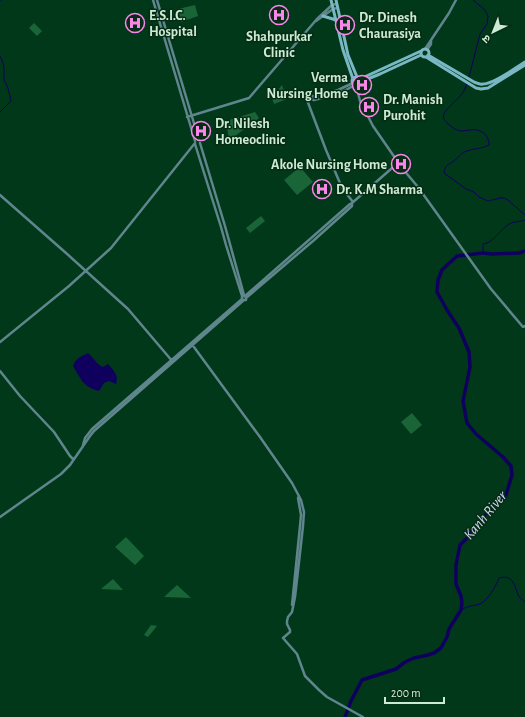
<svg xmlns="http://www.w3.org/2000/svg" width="525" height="717" viewBox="0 0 525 717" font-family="'Alegreya Sans','Noto Sans Devanagari',sans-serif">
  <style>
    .green { fill: #1a6538 }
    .water { fill: #0f005d }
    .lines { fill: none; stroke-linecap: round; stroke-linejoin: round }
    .stream { stroke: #0f005d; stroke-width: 1 }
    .river { stroke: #0f005d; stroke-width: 3.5 }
    .tertiary { stroke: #5f858d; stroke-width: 2.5 }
    .secondary { stroke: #79b7c4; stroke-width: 3 }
    .labels { text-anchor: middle; stroke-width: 3; stroke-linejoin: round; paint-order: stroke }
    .poi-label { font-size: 14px; font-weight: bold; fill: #cbecd3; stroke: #072c16; text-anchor: start }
    .water-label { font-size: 15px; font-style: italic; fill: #cfd7f0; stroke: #072c16 }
  </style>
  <rect width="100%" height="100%" fill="#003819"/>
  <path class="green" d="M 195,5 L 198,16 L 181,22 L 178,9 Z
    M 34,23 L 42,31 L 37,36 L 29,28 Z
    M 282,85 L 287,99 L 274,104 L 272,98 Z
    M 255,112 L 259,118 L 231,139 L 229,140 L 226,121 Z
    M 300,167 L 313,182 L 297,195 L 284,180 Z
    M 261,216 L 265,221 L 250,233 L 246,228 Z
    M 412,413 L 422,425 L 411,434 L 401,422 Z
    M 126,537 L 144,556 L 135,565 L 115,547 Z
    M 113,579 L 123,590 L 101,589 Z
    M 177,585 L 191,598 L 164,597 Z
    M 151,625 L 157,626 L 148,637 L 144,635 Z"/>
  <path class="water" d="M 88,353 C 93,357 97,365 103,367 L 108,364 C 114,371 119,375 116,384 L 109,381 L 104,383 L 99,391 C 83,387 81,379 73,366 C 76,358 80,357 88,353 Z"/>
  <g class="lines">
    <path class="stream" d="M 0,0 L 1,0
      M 0,56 L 3,63 L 4,68 L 4,80 L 8,88 L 11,101 L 0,112
      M 469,77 L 480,34 L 487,24 L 488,16 L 485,10 L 473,0
      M 467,84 C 465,88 464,92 461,95 C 457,101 440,112 444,119 C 446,123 456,131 461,131 C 464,131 467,130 470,130 C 480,128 489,134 489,145 C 482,149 475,148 467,151 C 462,152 459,157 455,160 C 449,165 447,163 444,171 L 445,174 L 451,178 L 466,189 L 474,192 L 479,197 L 488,201 L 500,198 L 504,198 L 508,200 L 525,215
      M 483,253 L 483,244 C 493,243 500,230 509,224 C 514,221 520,222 525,220
      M 461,610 C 467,606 473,606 480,604 C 488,600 496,586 499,578 C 509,575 513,580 516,589 C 517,591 517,593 518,595 C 519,598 523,600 525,602"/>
    <path class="river" d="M 345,717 L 351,701 L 362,680 L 396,669 L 405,662 L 414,658 L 428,655 L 434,653 L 441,648 L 447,637 L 449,629 L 461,610 L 462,603 L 461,596 L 456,584 L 456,565 L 460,545 L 467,538 L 486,514 L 506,495 L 512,475 L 511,466 L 503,457 L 476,434 L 467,423 L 463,401 L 470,367 L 469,352 L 459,328 L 447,310 L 437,292 L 438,280 L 442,270 L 457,256 L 483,253 L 492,254 L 519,253 L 525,251"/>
    <path class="tertiary" d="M 153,0 L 195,141
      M 157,0 L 199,140
      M 316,21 L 333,9 L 337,8
      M 425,49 L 449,13 L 456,0
      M 427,50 L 431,44 L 431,40
      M 353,83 L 338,90 L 328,93 L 313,96 L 311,99 L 307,100 L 326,150 L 342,188 L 353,202
      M 356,85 L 360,101 L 373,126 L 402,168 L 418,187 L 491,289 L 523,327 L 525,326
      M 311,99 L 314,100 C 329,97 342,93 355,85
      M 187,117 L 249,98 L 317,19 L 332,5 L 336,4
      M 200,143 L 225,226 L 244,295
      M 195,144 L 221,227 L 226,245 L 242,296
      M 0,195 L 66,253 L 128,309 L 173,362
      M 245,296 L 246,298 L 246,300 L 244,300 L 242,299 L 242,296 L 245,296 L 350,204 L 352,203 L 399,162
      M 246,298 L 313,241 L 352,206 L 352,203
      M 0,342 L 69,286 L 111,248 L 195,143
      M 191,343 L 260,437 L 292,483 L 301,500 L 304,512 L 303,526 L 299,562 L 295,597 L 292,612 L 288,617 L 287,621 L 287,624 L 290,630 L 290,632 L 283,638 L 297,654 L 305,676 L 319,690 L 327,697 L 363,717
      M 0,371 L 20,396 L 54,432 L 70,456 L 73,459
      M 83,445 L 85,438 L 92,429 L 242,299
      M 0,517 L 61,474 L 70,465 L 90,436 L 94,431 L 244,300
      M 292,605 L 300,526 L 301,515 L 298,498 L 299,496"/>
    <path class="secondary" d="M 331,0 L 343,50 L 353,79
      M 336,0 L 348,55 L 357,77
      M 323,16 L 336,20
      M421 53a4 4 0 1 1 8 0a4 4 0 1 1-8 0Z
      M 428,55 L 474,82 C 477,83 479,85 483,84 C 494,84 515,68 525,62
      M 426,57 L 476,88 L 481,89 L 488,88 L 525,65
      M352 81a4 4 0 1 1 8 0a4 4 0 1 1-8 0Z
      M 360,79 L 421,51
      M 360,82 L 380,74 L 421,55"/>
  </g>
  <defs>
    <g id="hospital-ring" transform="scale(1)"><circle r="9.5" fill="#072c16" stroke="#f987e8" stroke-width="1.5"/><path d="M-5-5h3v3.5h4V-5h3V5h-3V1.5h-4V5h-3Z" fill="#f987e8"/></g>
  </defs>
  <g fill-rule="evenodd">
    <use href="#hospital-ring" x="279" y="15"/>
    <use href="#hospital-ring" x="135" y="23"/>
    <use href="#hospital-ring" x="345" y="25"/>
    <use href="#hospital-ring" x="362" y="85"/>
    <use href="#hospital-ring" x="369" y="107"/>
    <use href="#hospital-ring" x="201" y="131"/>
    <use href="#hospital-ring" x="401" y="164"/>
    <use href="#hospital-ring" x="322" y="189"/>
  </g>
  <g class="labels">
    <g class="poi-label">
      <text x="149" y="20">E.S.I.C.<tspan x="149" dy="16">Hospital</tspan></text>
      <text x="359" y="22">Dr. Dinesh<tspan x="359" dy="16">Chaurasiya</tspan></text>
      <text x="279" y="41" text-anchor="middle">Shahpurkar<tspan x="279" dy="16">Clinic</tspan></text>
      <text x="348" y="82" text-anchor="end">Verma<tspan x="348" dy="16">Nursing Home</tspan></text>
      <text x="383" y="104">Dr. Manish<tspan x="383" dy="16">Purohit</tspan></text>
      <text x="215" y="128">Dr. Nilesh<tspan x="215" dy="16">Homeoclinic</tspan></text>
      <text x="387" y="169" text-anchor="end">Akole Nursing Home</text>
      <text x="336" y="194">Dr. K.M Sharma</text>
    </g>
    <g class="water-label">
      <text transform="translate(485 515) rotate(-50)" y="5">Kanh River</text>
    </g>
  </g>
  <g transform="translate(493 32) rotate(223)" stroke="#072c16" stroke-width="3" paint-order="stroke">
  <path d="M0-3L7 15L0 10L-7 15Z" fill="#cbecd3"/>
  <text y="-6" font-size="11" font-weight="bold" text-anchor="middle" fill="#cbecd3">उ</text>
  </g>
  <path d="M385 697v6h59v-6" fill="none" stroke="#cbecd3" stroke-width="2"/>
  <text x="391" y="697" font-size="12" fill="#cbecd3" stroke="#072c16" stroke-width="3" paint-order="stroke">200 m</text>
</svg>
